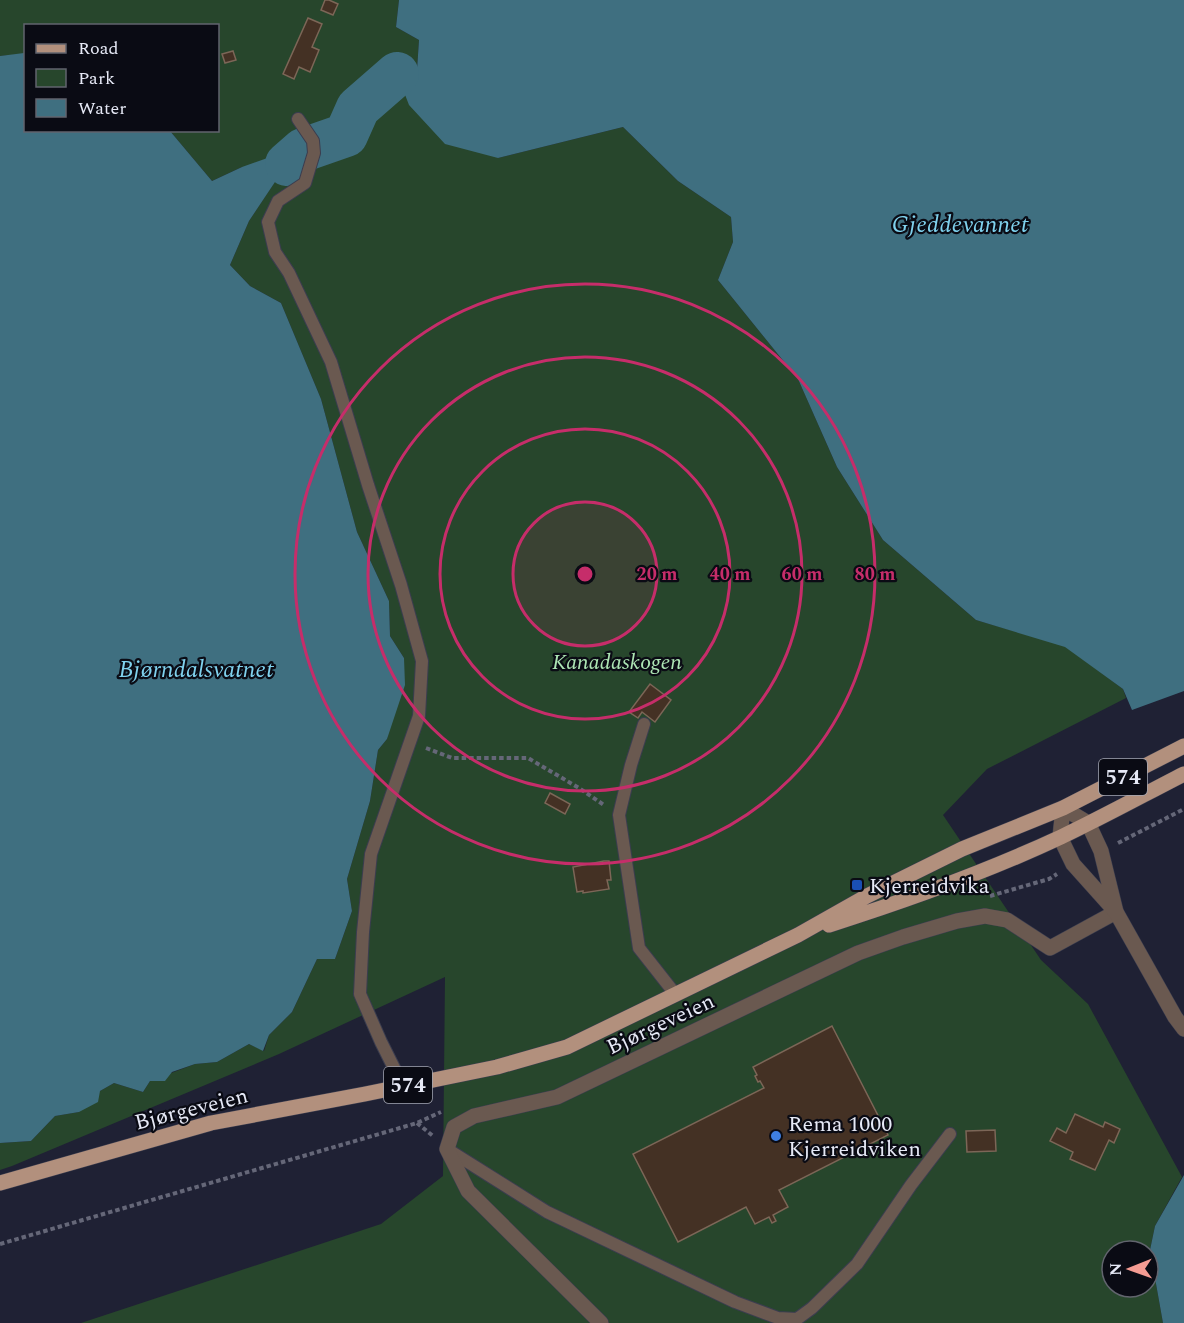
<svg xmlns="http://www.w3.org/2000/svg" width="1184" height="1323" viewBox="0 0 1184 1323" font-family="Spectral,serif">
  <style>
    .green { fill: #27462c; fill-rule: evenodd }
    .water { fill: #3f6f80 }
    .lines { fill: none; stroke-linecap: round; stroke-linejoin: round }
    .river { stroke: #3f6f80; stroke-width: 44 }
    .building { fill: #443124; stroke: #7c6657; stroke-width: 1.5 }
    .service-casing { stroke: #3b3d4f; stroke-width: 14 }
    .minor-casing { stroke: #3b3d4f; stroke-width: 16 }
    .tertiary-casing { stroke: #3b3d4f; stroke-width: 16 }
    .primary-casing { stroke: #3b3d4f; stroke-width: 16 }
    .path { stroke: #656778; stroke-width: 4; stroke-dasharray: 4.5 3; stroke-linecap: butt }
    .service { stroke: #6a5950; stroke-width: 12 }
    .minor { stroke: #6a5950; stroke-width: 15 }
    .tertiary { stroke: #6a5950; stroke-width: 15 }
    .primary { stroke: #b2907d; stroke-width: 15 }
    .ring { fill: none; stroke: #c62d6a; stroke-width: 3 }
    .transit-dot { fill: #1a4fb4; stroke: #0a0b14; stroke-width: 2 }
    .shop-dot { fill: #3f7fe0; stroke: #0a0b14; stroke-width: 2 }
    .labels { text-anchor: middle; stroke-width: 4.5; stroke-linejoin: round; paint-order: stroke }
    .shield { fill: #0a0b14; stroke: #a4a6b2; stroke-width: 1.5 }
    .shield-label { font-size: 21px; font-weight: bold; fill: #e6e9f6 }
    .park-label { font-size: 22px; font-style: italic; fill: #ade5b4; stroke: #0a0b14 }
    .poi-label { font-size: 22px; fill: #e6e9f6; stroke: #0a0b14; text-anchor: start }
    .street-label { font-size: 22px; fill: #e6e9f6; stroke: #0a0b14 }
    .water-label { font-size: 24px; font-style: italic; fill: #80d2ee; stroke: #0a0b14 }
    .centre { fill: #c62d6a; stroke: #0a0b14; stroke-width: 3 }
    .ring-label { font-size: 18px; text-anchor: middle; font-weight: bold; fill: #c62d6a; stroke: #0a0b14; stroke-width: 4.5; stroke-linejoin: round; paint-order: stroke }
  </style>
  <rect width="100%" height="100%" fill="#1f2134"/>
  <path class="green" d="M 0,0 L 399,0 L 396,27 L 419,40 L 417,70 L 397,74 L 498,158 L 623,127 L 678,181 L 731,217 L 733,242 L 718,280 L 798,379 L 837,467 L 883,540 L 976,620 L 1065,646 L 1123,689 L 1126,698 L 987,769 L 943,815 L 1041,960 L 1088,1004 L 1182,1177 L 1155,1226 L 1150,1250 L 1163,1323 L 81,1323 L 381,1224 L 443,1176 L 445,977 L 279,1054 L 12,1166 L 0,1170 L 0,1143 L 31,1141 L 55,1116 L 79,1112 L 100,1091 L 114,1083 L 143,1092 L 150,1081 L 195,1064 L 217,1062 L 249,1044 L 264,1051 L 269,1035 L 292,1012 L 317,959 L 335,959 L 352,911 L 347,879 L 370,801 L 378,750 L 387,739 L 404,658 L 390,636 L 389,601 L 357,532 L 321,399 L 281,303 L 250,286 L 230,265 L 249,221 L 282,171 L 242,167 L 212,181 L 170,131 L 218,130 L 218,26 L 26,26 L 25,54 L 0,56 ZM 1112,1251 L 1148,1251 L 1148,1287 L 1112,1287 Z"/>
  <path class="water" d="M 399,0 L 1184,0 L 1184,691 L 1132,710 L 1123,689 L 1065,647 L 976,620 L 883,540 L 837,467 L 798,379 L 718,280 L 733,242 L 731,217 L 678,181 L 623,127 L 498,158 L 445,144 L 409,105 L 397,74 L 417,70 L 419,40 L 396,27 Z
    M 24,53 L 26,54 L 26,130 L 170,131 L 212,181 L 242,167 L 276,155 L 287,164 L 249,221 L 230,265 L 250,286 L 281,303 L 321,399 L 357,532 L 389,601 L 390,636 L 404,658 L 405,685 L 387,739 L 378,750 L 370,801 L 347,879 L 352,911 L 335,959 L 317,959 L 292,1012 L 269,1035 L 263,1051 L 249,1044 L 217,1062 L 195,1064 L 172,1072 L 165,1081 L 150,1081 L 143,1092 L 114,1083 L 100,1091 L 98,1102 L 79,1112 L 55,1116 L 31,1141 L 0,1143 L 0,56 Z
    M 1184,1175 L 1184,1323 L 1163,1323 L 1150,1250 L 1155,1226 Z"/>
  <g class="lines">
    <path class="river" d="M 287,164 L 303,150 L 346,135 L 358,108 L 397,74"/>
  </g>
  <path class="building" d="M 325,0 L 329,0 L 338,4 L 333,15 L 321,10 Z
    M 308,18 L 322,24 L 312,47 L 319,50 L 310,72 L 299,67 L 294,79 L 283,74 Z
    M 233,51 L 236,60 L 225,63 L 222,54 Z
    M 650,684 L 671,700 L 655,722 L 642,712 L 638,718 L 629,712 Z
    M 550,793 L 570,804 L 565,814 L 545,803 Z
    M 604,861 L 609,861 L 611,880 L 607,880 L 609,889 L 583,893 L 583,891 L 577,892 L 573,867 Z
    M 832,1026 L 888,1135 L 779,1190 L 788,1207 L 773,1215 L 776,1221 L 772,1223 L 769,1217 L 755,1224 L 746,1207 L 678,1242 L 633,1154 L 764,1088 L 760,1081 L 758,1082 L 755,1076 L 757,1075 L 753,1067 Z
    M 1075,1114 L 1103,1127 L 1105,1122 L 1120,1129 L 1114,1143 L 1109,1140 L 1095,1170 L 1070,1159 L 1073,1152 L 1050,1141 L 1057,1128 L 1066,1133 Z
    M 995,1130 L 996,1151 L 967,1152 L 966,1131 Z"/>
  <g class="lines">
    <g class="service-casing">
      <path id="service" d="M 298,119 L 313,141 L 314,153 L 305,183 L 278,201 L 268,222 L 275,252 L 289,273 L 331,362 L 368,485 L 401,585 L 422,661 L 419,716 L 371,854 L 363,932 L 360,994 L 381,1042 L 403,1086
        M 644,724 L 631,765 L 619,815 L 639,948 L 676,995
        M 447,1149 L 547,1212 L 735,1302 L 778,1318 L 797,1319 L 812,1308 L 857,1264 L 911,1185 L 950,1134"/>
    </g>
    <g class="minor-casing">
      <path id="minor" d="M 601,1323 L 468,1191 L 447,1149 L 454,1127 L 474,1116 L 557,1097 L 858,953 L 903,937 L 957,921 L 985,916 L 1007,920 L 1050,948 L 1116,912"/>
    </g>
    <g class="tertiary-casing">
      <path id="tertiary" d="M 1116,912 L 1073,864 L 1060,837 L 1063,808 L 1088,823 L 1101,851 L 1116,912 L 1175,1017 L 1184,1029"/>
    </g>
    <g class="primary-casing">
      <path id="primary" d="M 829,925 C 908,900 986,872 1061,837 C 1103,817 1143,795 1184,774
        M 0,1183 L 211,1123 L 365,1094 L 497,1067 L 567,1047 L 798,935 L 867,896 L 962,849 L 1063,808 L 1184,746"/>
    </g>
    <path class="path" d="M 426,748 L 452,758 L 528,758 L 579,788 L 604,805
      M 1118,843 L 1184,809
      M 990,896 L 1049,879 L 1057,874
      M 417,1123 L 433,1136
      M 0,1244 L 417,1123 L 441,1112"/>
    <use href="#service" class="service"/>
    <use href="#minor" class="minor"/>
    <use href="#tertiary" class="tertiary"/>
    <use href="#primary" class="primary"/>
  </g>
  <circle cx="585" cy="574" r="72" fill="#c62d6a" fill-opacity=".12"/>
  <g class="ring">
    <circle cx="585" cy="574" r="72"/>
    <circle cx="585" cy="574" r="145"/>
    <circle cx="585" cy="574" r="217"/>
    <circle cx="585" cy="574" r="290"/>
  </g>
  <rect class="transit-dot" x="851" y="879" width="12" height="12" rx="3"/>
  <circle class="shop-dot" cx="776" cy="1136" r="6"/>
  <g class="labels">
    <g class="shield">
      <rect x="1099" y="759" width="48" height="36" rx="4.5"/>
      <rect x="384" y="1067" width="48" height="36" rx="4.5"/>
    </g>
    <g class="shield-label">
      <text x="1123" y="784">574</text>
      <text x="408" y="1092">574</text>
    </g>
    <g class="park-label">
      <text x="617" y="669">Kanadaskogen</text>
    </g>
    <g class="poi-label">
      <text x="869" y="893">Kjerreidvika</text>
      <text x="788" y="1131">Rema 1000<tspan x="788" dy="25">Kjerreidviken</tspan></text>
    </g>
    <g class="street-label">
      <text transform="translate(660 1023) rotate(-25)" y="8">Bjørgeveien</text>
      <text transform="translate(191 1108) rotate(-14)" y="8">Bjørgeveien</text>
    </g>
    <g class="water-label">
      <text x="960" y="232">Gjeddevannet</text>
      <text x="196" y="677">Bjørndalsvatnet</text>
    </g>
  </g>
  <circle cx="585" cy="574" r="9" class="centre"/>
  <g class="ring-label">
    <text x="657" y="580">20 m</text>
    <text x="730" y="580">40 m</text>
    <text x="802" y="580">60 m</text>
    <text x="875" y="580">80 m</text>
  </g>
  <rect x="24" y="24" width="195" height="108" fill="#0a0b14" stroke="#62646e" stroke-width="1.5"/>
  <rect x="36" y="44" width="30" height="9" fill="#b2907d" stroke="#62646e" stroke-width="1.5"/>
  <text x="78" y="54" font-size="18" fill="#e6e9f6">Road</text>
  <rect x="36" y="69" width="30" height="18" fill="#27462c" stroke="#62646e" stroke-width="1.5"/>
  <text x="78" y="84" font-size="18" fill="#e6e9f6">Park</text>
  <rect x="36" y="99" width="30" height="18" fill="#3f6f80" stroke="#62646e" stroke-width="1.5"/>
  <text x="78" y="114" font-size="18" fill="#e6e9f6">Water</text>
  <g transform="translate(1130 1269) rotate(269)"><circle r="28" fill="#0a0b14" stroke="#62646e" stroke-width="1.5"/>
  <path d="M0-4.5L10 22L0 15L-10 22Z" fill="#f59c93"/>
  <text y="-9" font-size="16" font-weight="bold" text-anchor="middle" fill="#e6e9f6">N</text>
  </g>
</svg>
